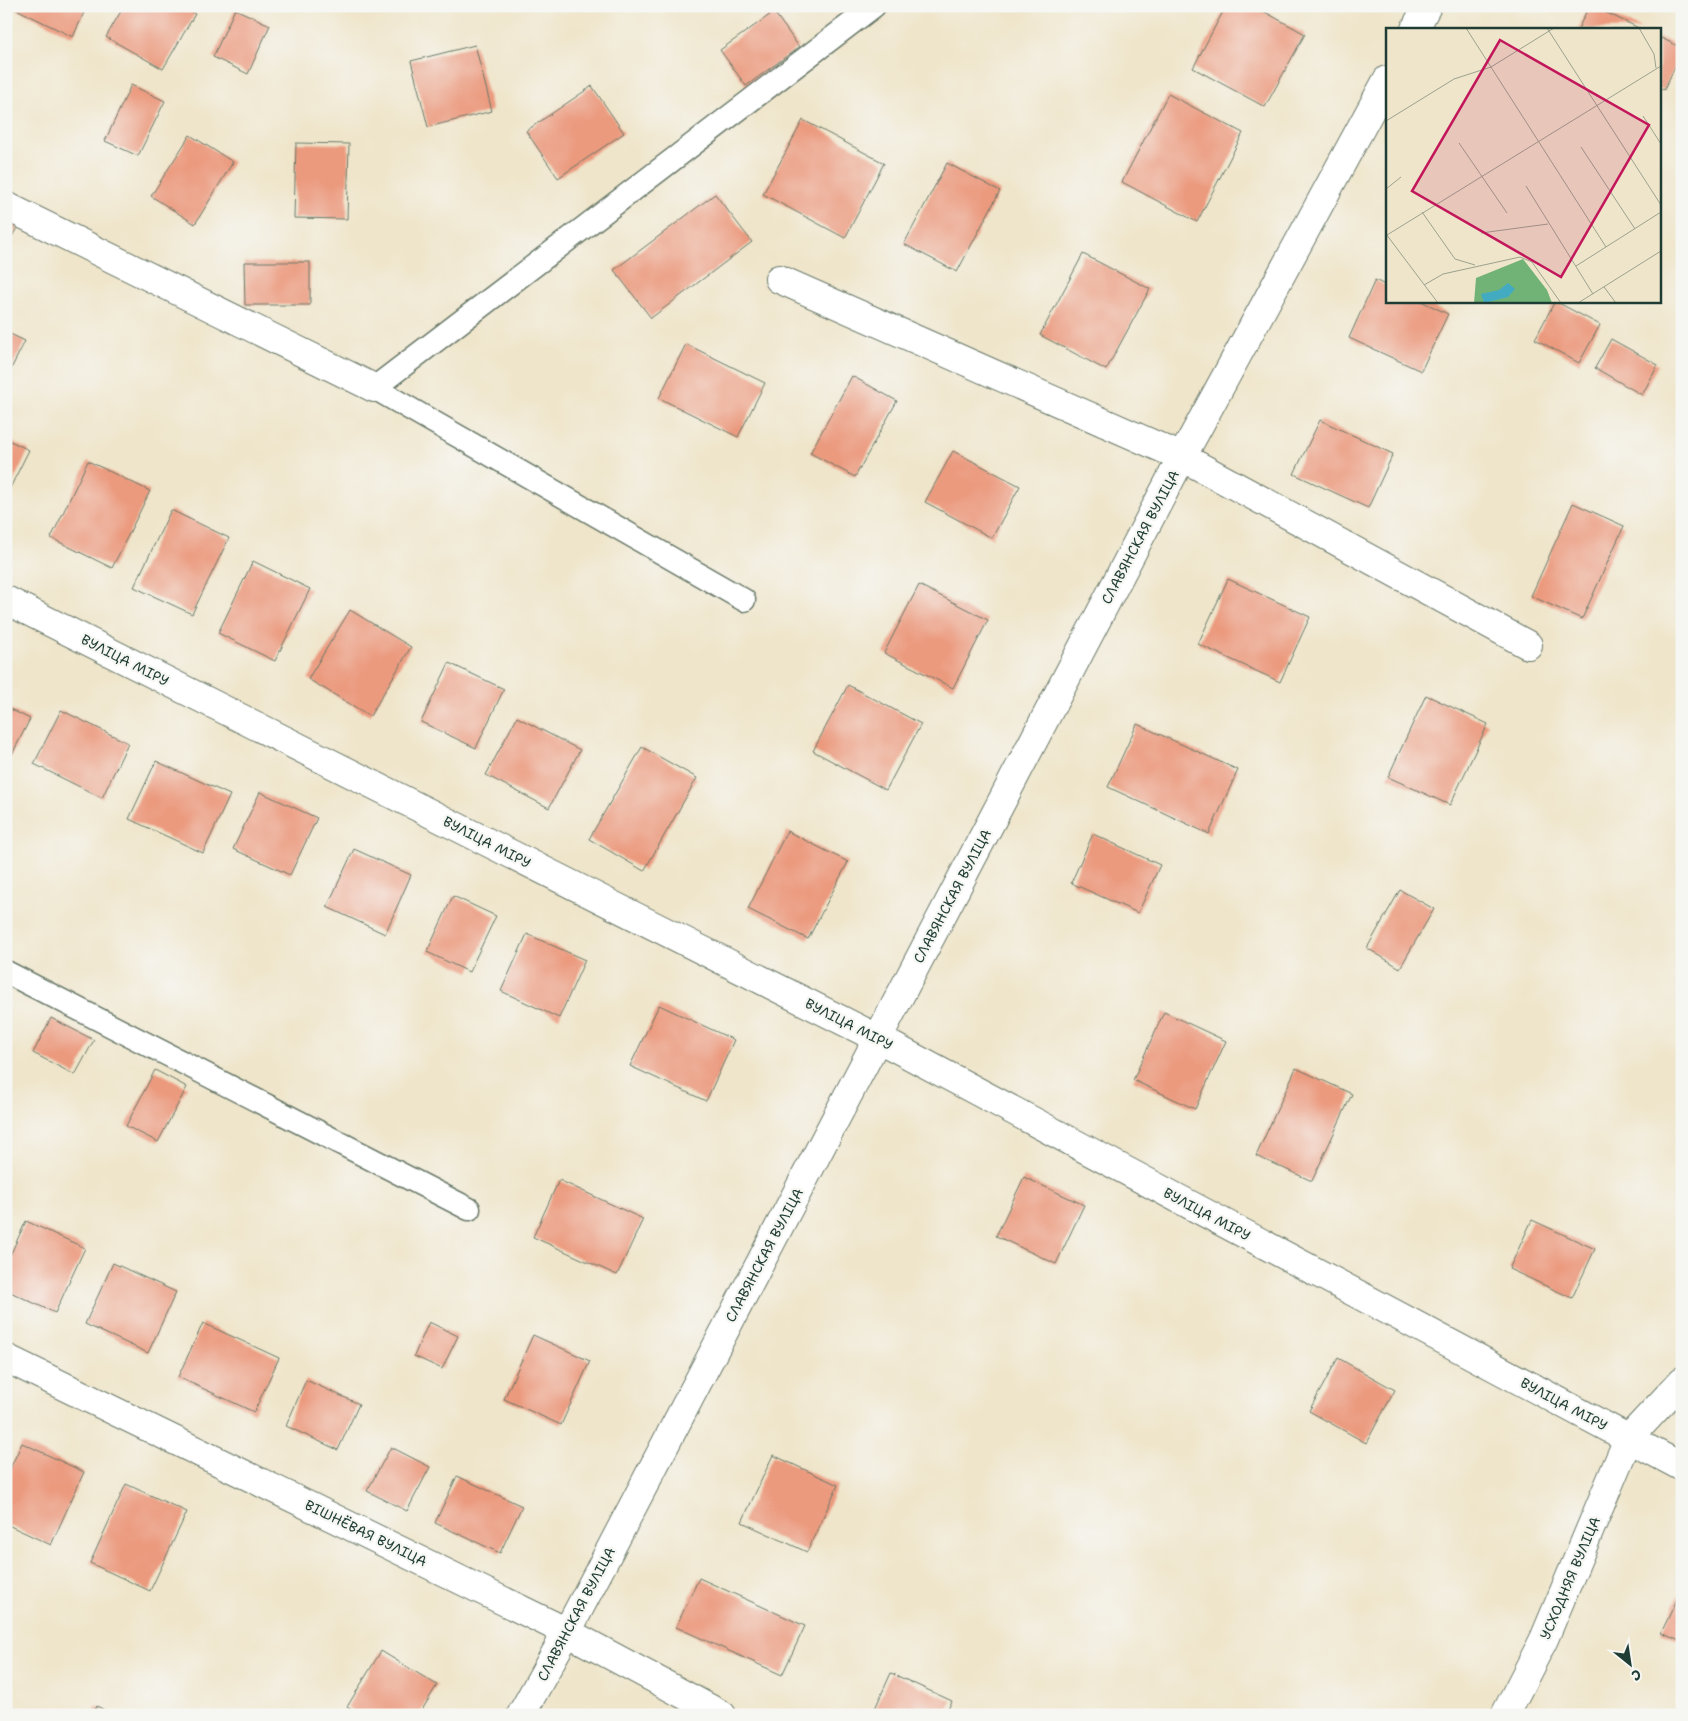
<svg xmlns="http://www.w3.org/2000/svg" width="1688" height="1721" viewBox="0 0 1688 1721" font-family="'Shantell Sans',sans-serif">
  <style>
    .building { fill: #eb9a7e }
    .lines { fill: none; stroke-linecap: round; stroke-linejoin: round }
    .lane-casing { stroke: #687868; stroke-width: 25 }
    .street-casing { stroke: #687868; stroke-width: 30 }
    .lane { stroke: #fff; stroke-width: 22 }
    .street { stroke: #fff; stroke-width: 28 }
    .labels { text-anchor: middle; stroke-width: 4.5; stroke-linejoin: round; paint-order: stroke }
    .street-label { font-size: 14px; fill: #1f3d34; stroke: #f6f6f2 }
    .inset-road { fill: none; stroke: #9ca28e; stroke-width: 1 }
    .view { fill: #c2185b; fill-opacity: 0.15; stroke: #c2185b; stroke-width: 2.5 }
    .inset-edge { fill: none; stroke: #1f3d34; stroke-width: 2.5 }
  </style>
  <rect width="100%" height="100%" fill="#f6f6f2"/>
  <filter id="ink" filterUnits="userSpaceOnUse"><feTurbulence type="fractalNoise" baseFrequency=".02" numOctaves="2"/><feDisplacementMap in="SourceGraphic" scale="10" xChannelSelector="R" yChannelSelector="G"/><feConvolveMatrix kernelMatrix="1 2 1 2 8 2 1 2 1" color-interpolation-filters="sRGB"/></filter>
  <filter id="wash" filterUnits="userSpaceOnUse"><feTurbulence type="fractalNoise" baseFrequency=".0096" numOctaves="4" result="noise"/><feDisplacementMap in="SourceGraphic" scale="20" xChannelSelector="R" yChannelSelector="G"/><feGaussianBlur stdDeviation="1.12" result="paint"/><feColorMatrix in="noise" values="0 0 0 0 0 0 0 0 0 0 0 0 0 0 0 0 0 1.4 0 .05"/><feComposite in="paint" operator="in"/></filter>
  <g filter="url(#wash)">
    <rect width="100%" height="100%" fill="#efe5ca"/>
    <g id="blocks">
      <path class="building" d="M 10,6 L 87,6 L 73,37 Z
        M 124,6 L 181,6 L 195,14 L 163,69 L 106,37 Z
        M 1226,6 L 1254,6 L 1305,34 L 1265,107 L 1193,68 Z
        M 1589,6 L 1592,6 L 1641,29 L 1578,29 Z
        M 235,9 L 270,25 L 248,74 L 213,57 Z
        M 774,12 L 799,47 L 746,86 L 720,50 Z
        M 1659,37 L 1682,48 L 1682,52 L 1664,90 L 1659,88 Z
        M 475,45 L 492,111 L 428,127 L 411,61 Z
        M 131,85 L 165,101 L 138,156 L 105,141 Z
        M 592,86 L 624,133 L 558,178 L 526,131 Z
        M 1168,94 L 1243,133 L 1197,222 L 1122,182 Z
        M 803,120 L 884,163 L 845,238 L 763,194 Z
        M 190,135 L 233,162 L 195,224 L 151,196 Z
        M 296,143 L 349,144 L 347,219 L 294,218 Z
        M 947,163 L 1000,191 L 957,272 L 904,244 Z
        M 715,194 L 752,242 L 651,318 L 614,270 Z
        M 6,220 L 18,226 L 6,247 Z
        M 1083,254 L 1150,289 L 1106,370 L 1040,335 Z
        M 244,262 L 310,262 L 310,305 L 245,305 Z
        M 1375,280 L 1387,286 L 1387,301 L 1421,301 L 1448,314 L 1421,371 L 1349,338 Z
        M 1555,301 L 1600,325 L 1579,363 L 1535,339 Z
        M 6,332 L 25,341 L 6,379 Z
        M 1611,339 L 1658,365 L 1642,395 L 1595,368 Z
        M 686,344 L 765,383 L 738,437 L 659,398 Z
        M 852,376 L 897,401 L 855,477 L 810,453 Z
        M 1320,420 L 1393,454 L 1368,508 L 1294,474 Z
        M 6,439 L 29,450 L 6,496 Z
        M 953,451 L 1020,486 L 992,538 L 925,502 Z
        M 88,461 L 150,491 L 112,568 L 51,538 Z
        M 1573,503 L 1624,526 L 1582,619 L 1531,596 Z
        M 171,510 L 229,538 L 192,614 L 134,587 Z
        M 253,561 L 310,589 L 275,661 L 218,633 Z
        M 1228,579 L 1310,617 L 1280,682 L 1198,644 Z
        M 919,585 L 988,620 L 953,688 L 884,653 Z
        M 350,610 L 411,647 L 370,716 L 308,679 Z
        M 449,663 L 504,689 L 476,748 L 421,722 Z
        M 848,685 L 921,724 L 886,790 L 813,751 Z
        M 1426,695 L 1488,724 L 1450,805 L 1388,777 Z
        M 6,707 L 30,719 L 6,766 Z
        M 61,710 L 128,743 L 102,798 L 34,764 Z
        M 517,717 L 580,750 L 549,808 L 486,775 Z
        M 1137,724 L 1238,770 L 1209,834 L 1108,787 Z
        M 642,747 L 697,778 L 644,871 L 589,839 Z
        M 156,761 L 230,795 L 203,853 L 129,819 Z
        M 260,792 L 317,818 L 290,875 L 233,849 Z
        M 787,831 L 848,862 L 808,939 L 748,909 Z
        M 1093,834 L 1160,865 L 1138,913 L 1071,883 Z
        M 354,849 L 411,875 L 385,934 L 327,907 Z
        M 1400,890 L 1434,909 L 1400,968 L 1367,948 Z
        M 453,896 L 496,916 L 469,972 L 427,952 Z
        M 527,934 L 585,960 L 559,1018 L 501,991 Z
        M 659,1005 L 734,1040 L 706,1101 L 630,1066 Z
        M 1164,1012 L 1226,1041 L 1195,1109 L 1133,1080 Z
        M 51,1018 L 94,1040 L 75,1075 L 33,1053 Z
        M 1296,1068 L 1352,1094 L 1312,1181 L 1256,1156 Z
        M 155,1070 L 187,1087 L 158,1142 L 126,1126 Z
        M 1024,1177 L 1084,1205 L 1056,1264 L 996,1236 Z
        M 559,1180 L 643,1219 L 617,1275 L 533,1237 Z
        M 1532,1220 L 1595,1249 L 1572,1298 L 1509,1269 Z
        M 26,1221 L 85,1248 L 55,1313 L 6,1290 L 6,1264 Z
        M 113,1263 L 176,1292 L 148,1353 L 85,1324 Z
        M 429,1322 L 458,1336 L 442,1369 L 414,1356 Z
        M 203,1323 L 279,1358 L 254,1412 L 178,1377 Z
        M 533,1335 L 590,1361 L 561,1425 L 504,1399 Z
        M 1338,1358 L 1395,1390 L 1366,1443 L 1309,1411 Z
        M 306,1380 L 359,1404 L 338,1450 L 286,1426 Z
        M 22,1443 L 84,1472 L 51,1545 L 6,1524 L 6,1477 Z
        M 391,1447 L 430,1467 L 407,1511 L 367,1491 Z
        M 773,1455 L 838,1485 L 807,1552 L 742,1522 Z
        M 457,1476 L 522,1506 L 500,1553 L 435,1523 Z
        M 126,1484 L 187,1512 L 150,1591 L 90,1563 Z
        M 699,1578 L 805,1626 L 782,1675 L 676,1627 Z
        M 1682,1589 L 1682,1642 L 1661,1633 Z
        M 381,1651 L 437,1685 L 419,1715 L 360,1715 L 347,1707 Z
        M 891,1673 L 952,1701 L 945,1715 L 872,1715 Z
        M 97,1706 L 113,1715 L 92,1715 Z"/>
    </g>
  </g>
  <g filter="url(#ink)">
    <use href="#blocks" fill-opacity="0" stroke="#687868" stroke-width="1"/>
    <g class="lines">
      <g class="lane-casing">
        <path id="lane" d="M 744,600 L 374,388 L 874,6
          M 6,972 L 469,1209"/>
      </g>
      <g class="street-casing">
        <path id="street" d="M 1415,29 L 1427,6
          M 6,206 L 374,388
          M 779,279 L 1182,457 L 1528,645
          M 6,600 L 877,1038 L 1682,1467
          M 6,1358 L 567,1632 L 722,1715
          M 521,1715 L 567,1632 L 1182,457 L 1387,80
          M 1505,1715 L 1544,1639 L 1628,1439 L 1682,1381"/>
      </g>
      <use href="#lane" class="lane"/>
      <use href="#street" class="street"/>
    </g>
  </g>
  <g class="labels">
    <g class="street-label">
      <text transform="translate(1140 537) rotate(-62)" y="5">СЛАВЯНСКАЯ ВУЛІЦА</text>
      <text transform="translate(125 660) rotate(27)" y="5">ВУЛІЦА МІРУ</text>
      <text transform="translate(487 842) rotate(27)" y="5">ВУЛІЦА МІРУ</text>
      <text transform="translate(952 896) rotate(-62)" y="5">СЛАВЯНСКАЯ ВУЛІЦА</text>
      <text transform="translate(849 1024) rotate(27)" y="5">ВУЛІЦА МІРУ</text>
      <text transform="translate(1207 1214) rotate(28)" y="5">ВУЛІЦА МІРУ</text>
      <text transform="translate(764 1255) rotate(-62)" y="5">СЛАВЯНСКАЯ ВУЛІЦА</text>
      <text transform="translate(1564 1404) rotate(28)" y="5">ВУЛІЦА МІРУ</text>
      <text transform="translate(366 1533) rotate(26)" y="5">ВІШНЁВАЯ ВУЛІЦА</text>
      <text transform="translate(1570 1578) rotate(-67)" y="5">УСХОДНЯЯ ВУЛІЦА</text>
      <text transform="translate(576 1614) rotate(-62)" y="5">СЛАВЯНСКАЯ ВУЛІЦА</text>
    </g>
  </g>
  <g transform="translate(1386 28)">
    <rect width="275" height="275" fill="#efe5ca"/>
    <path d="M 137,231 L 161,262 L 166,275 L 88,275 L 90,250 Z" fill="#71b377"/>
    <path d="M 122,255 L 129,261 L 122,269 L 98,275 L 95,266 L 113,262 Z" fill="#42abc2"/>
    <path class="inset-road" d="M 80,0 L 220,219M 161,0 L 275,177M 253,0 L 268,26 L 270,40M 257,88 L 275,116M 0,93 L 68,51 L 105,39 L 168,0M 73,115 L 121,185M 195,119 L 249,201M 140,158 L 207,266M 0,161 L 15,149M 36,184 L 69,231 L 89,237M 95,205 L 162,196M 0,206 L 52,275M 1,207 L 275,38M 190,238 L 275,184M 38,257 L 57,246 L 134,229 L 146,234 L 175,275M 218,259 L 230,275M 192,275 L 275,223"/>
    <path class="view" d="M 114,12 L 263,97 L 175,249 L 26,163 Z"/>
    <rect width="275" height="275" class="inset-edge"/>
  </g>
  <rect width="1688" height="1721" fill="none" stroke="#f6f6f2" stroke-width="25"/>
  <g transform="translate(1630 1664) rotate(150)" stroke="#f6f6f2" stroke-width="4" paint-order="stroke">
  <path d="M0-4L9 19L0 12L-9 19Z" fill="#1f3d34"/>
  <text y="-8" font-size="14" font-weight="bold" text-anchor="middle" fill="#1f3d34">С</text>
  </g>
</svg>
